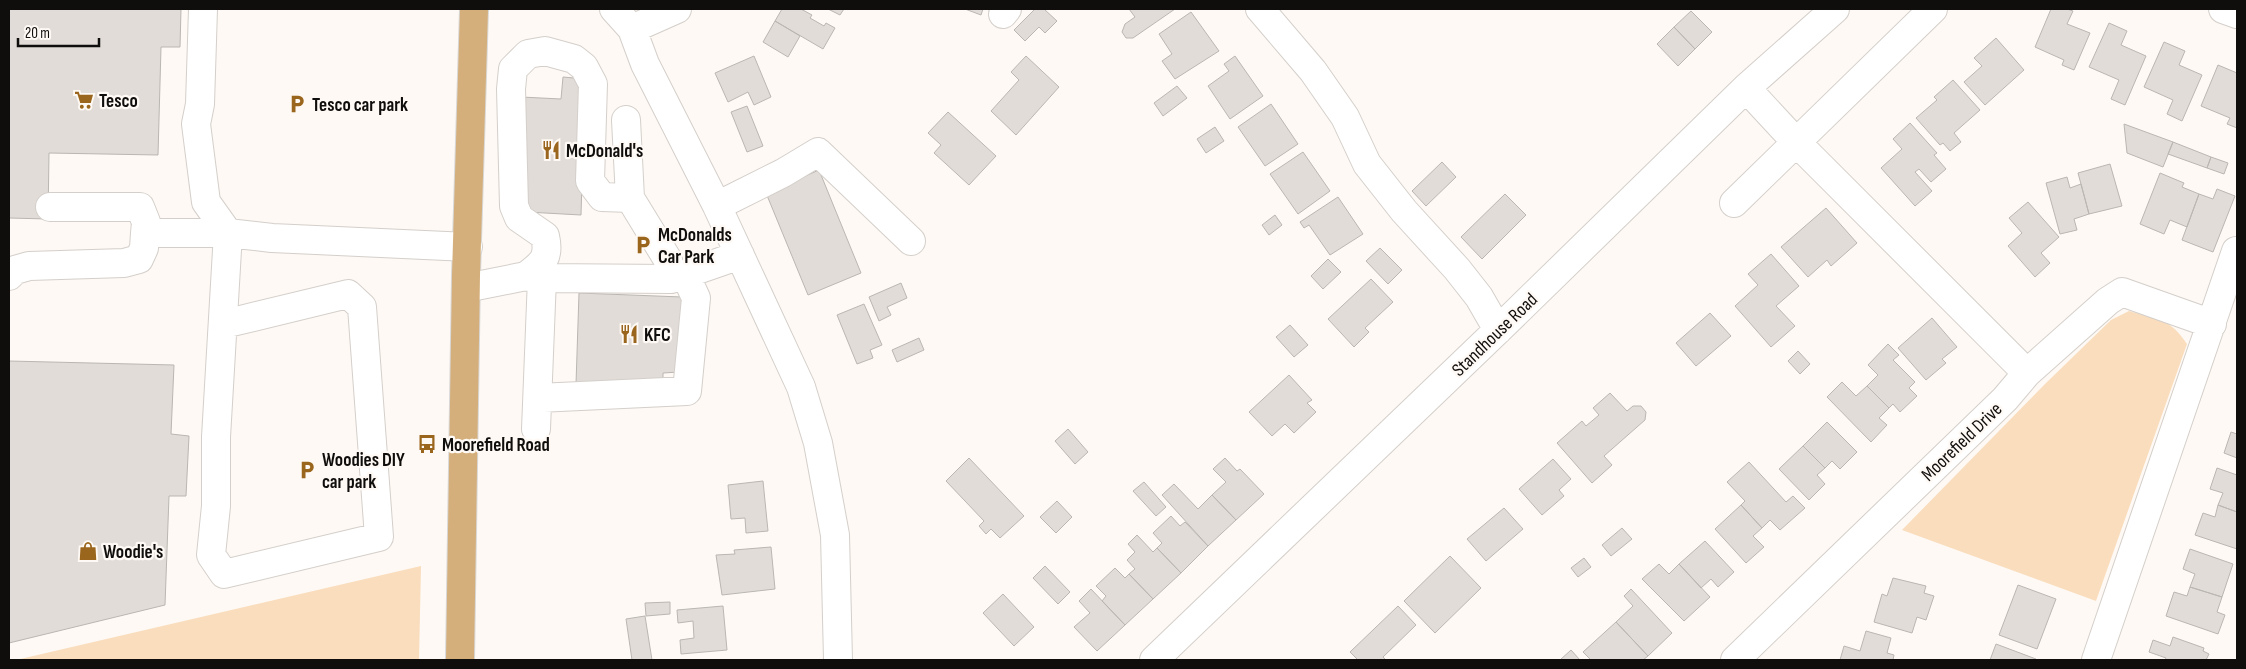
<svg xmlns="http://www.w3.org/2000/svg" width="2246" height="669" viewBox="0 0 2246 669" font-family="'Sofia Sans Condensed',sans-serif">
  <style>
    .green { fill: #f9ddbd }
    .building { fill: #e1dcd7; stroke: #bab6b1 }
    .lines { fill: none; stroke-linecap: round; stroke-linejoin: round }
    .minor-casing { stroke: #d4cfca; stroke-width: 30 }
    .major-casing { stroke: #d9d8d8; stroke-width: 30 }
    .minor { stroke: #fff; stroke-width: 28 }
    .major { stroke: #d4af7b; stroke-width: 28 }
    .labels { text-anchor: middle; stroke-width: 4.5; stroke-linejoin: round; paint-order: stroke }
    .poi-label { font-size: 19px; font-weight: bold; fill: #100e0d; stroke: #fef9f4; text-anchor: start }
    .street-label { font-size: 19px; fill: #100e0d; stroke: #fef9f4 }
  </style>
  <rect width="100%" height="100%" fill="#fef9f4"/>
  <path class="green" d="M 2129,311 C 2157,319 2170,318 2187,344 L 2096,601 L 1902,530 L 2045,384 L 2111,320 Z
    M 421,566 L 419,660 L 16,660 Z"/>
  <path class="building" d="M 9,9 L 181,9 L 180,47 L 161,47 L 158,155 L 49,153 L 48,219 L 9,218 Z
    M 782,9 L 801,9 L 812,15 L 810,18 L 824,26 L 826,23 L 835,28 L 823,49 L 775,21 Z
    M 828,9 L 844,9 L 840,15 Z
    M 965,9 L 983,9 L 981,15 Z
    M 1035,9 L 1044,9 L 1057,21 L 1045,33 L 1039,27 L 1025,41 L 1014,30 Z
    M 1129,9 L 1175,9 L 1133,38 L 1126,38 L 1122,32 L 1125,24 L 1135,17 Z
    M 2051,9 L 2067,9 L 2073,11 L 2067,24 L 2090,33 L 2074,70 L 2062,65 L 2064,60 L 2035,47 Z
    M 1691,11 L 1712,32 L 1695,49 L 1674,27 Z
    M 1191,12 L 1219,51 L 1175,79 L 1162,61 L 1172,54 L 1159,34 Z
    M 775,21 L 800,36 L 788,57 L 763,42 Z
    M 2109,23 L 2127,31 L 2121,45 L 2146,56 L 2125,105 L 2111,99 L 2119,80 L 2089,67 Z
    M 1674,27 L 1695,49 L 1678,66 L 1657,44 Z
    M 1996,38 L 2024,70 L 1985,105 L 1964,82 L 1982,66 L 1974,58 Z
    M 2164,42 L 2185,51 L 2179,65 L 2202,75 L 2182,121 L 2167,114 L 2173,100 L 2144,87 Z
    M 754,56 L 771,97 L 754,105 L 748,92 L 728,102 L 715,73 Z
    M 1026,56 L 1059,87 L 1016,135 L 991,111 L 1019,80 L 1011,72 Z
    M 1235,56 L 1263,96 L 1230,119 L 1208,86 L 1229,71 L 1224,64 Z
    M 2218,65 L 2237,73 L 2237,128 L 2227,124 L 2230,118 L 2201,106 Z
    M 563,77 L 585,79 L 581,215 L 527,212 L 521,97 L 561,99 Z
    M 1953,80 L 1980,110 L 1954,133 L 1961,142 L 1950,151 L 1943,143 L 1940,145 L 1916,118 L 1937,100 L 1934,97 Z
    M 1177,86 L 1187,98 L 1163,116 L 1154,103 Z
    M 1271,104 L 1298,144 L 1265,166 L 1238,127 Z
    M 747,106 L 763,146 L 747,152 L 731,112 Z
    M 948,112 L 996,156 L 969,185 L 934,153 L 941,145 L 928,133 Z
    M 1910,123 L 1937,153 L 1934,155 L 1946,169 L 1931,182 L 1919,169 L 1915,172 L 1932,191 L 1915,206 L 1881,168 L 1902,149 L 1893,139 Z
    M 2124,124 L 2173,142 L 2163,167 L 2127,153 Z
    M 1215,127 L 1224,141 L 1206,153 L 1197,139 Z
    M 2173,142 L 2211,157 L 2207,168 L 2168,154 Z
    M 1303,152 L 1330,191 L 1298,214 L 1270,174 Z
    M 2211,157 L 2228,163 L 2224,174 L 2207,168 Z
    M 1442,162 L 1456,177 L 1426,206 L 1412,191 Z
    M 2110,164 L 2122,206 L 2089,214 L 2078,173 Z
    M 819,170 L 861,273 L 808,295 L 766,193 Z
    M 2160,173 L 2184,183 L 2182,187 L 2199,194 L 2187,227 L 2170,220 L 2164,234 L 2140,224 Z
    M 2067,177 L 2070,188 L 2081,184 L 2089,214 L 2074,219 L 2077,230 L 2060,234 L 2046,183 Z
    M 2217,189 L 2235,196 L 2213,252 L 2182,240 L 2199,194 L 2213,199 Z
    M 1505,194 L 1526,215 L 1482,259 L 1461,237 Z
    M 1338,197 L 1363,234 L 1330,255 L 1309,225 L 1304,228 L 1300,222 Z
    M 2028,202 L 2059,237 L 2041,253 L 2050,263 L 2035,277 L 2008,246 L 2022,233 L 2009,218 Z
    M 1826,208 L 1857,243 L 1831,266 L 1827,260 L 1808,277 L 1781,247 Z
    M 1275,215 L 1282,225 L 1269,235 L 1262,225 Z
    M 1380,248 L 1402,270 L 1388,284 L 1366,261 Z
    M 1771,254 L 1799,286 L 1776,306 L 1795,326 L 1771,347 L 1735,306 L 1758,285 L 1748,274 Z
    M 1328,259 L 1341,272 L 1323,289 L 1311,276 Z
    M 1371,279 L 1393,302 L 1365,328 L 1369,332 L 1354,347 L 1328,319 Z
    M 901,283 L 907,298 L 887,307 L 891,315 L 879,321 L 869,297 Z
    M 579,293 L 682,297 L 679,372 L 663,373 L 663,385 L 576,384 Z
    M 864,304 L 882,345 L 870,350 L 873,358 L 857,364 L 837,315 Z
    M 1710,313 L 1731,336 L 1696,366 L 1676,343 Z
    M 1932,318 L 1957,347 L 1942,359 L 1946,363 L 1926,380 L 1898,348 Z
    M 1290,325 L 1308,345 L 1294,357 L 1276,337 Z
    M 919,338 L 924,350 L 897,362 L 892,350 Z
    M 1888,344 L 1899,355 L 1893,360 L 1915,382 L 1909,388 L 1917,396 L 1900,412 L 1893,404 L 1889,408 L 1867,386 L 1878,375 L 1868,365 Z
    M 1798,351 L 1810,364 L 1800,374 L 1788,361 Z
    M 9,361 L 174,365 L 171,434 L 189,436 L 186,496 L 169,496 L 165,605 L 9,643 Z
    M 1289,375 L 1312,400 L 1307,403 L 1316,412 L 1294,433 L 1285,424 L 1272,436 L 1249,412 Z
    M 1842,382 L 1856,396 L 1867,386 L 1889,408 L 1879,418 L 1887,425 L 1871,442 L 1827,397 Z
    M 1610,393 L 1627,411 L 1633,406 L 1641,406 L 1646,412 L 1645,420 L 1604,456 L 1612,465 L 1592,483 L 1557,443 L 1582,421 L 1586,426 L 1599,415 L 1593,408 Z
    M 1827,422 L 1857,452 L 1840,469 L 1832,461 L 1825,468 L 1803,446 Z
    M 1068,429 L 1088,452 L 1075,464 L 1055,441 Z
    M 2231,432 L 2237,434 L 2237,458 L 2224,453 Z
    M 1803,446 L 1825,468 L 1817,475 L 1825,484 L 1809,500 L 1779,469 Z
    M 969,458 L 1024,516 L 1000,538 L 991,529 L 986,534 L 979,526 L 984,521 L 946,481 Z
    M 1225,458 L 1237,471 L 1240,469 L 1264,494 L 1236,520 L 1212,495 L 1226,482 L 1213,469 Z
    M 1553,459 L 1571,479 L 1559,490 L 1564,496 L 1542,515 L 1519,489 Z
    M 1749,462 L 1786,502 L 1793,496 L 1805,508 L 1780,530 L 1770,520 L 1762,528 L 1741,505 L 1745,501 L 1727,482 Z
    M 2217,468 L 2237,475 L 2237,512 L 2218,505 L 2223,493 L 2210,489 Z
    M 763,481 L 768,531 L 746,533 L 745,518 L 731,519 L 728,485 Z
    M 1144,482 L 1166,507 L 1156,516 L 1133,491 Z
    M 1174,484 L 1198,509 L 1212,495 L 1236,520 L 1208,546 L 1162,495 Z
    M 1057,501 L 1072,517 L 1056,533 L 1040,517 Z
    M 1741,505 L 1762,528 L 1753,536 L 1764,547 L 1746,563 L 1715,529 Z
    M 2218,505 L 2237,512 L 2237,549 L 2195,535 L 2203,513 L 2215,517 Z
    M 1504,508 L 1523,529 L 1486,561 L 1467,539 Z
    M 1171,516 L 1180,526 L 1185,522 L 1208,546 L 1181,573 L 1157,548 L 1162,543 L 1153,533 Z
    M 1622,528 L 1632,539 L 1611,556 L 1602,545 Z
    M 1137,535 L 1153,552 L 1157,548 L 1181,573 L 1153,599 L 1129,574 L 1135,569 L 1127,560 L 1135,552 L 1128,544 Z
    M 1705,541 L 1734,572 L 1718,587 L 1711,579 L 1701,588 L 1679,564 Z
    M 771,547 L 775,589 L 722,595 L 716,555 L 735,554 L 734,550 Z
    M 2190,549 L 2233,564 L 2222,597 L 2190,587 L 2195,574 L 2183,569 Z
    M 1450,556 L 1481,588 L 1435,633 L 1404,601 Z
    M 1584,558 L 1591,567 L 1578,577 L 1571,568 Z
    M 1659,564 L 1669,574 L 1679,564 L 1710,597 L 1684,621 L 1642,579 Z
    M 1045,566 L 1070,592 L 1058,604 L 1033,578 Z
    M 1115,568 L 1125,578 L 1129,574 L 1153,599 L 1125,625 L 1102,601 L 1106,596 L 1096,586 Z
    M 1893,578 L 1926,586 L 1924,593 L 1934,596 L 1926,620 L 1917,617 L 1912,633 L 1874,622 L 1882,594 L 1887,596 Z
    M 2018,585 L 2056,599 L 2037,649 L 1999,635 Z
    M 2190,587 L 2222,597 L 2217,612 L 2225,615 L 2218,634 L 2166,616 L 2174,592 L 2187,596 Z
    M 1091,589 L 1125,625 L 1097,651 L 1074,627 L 1090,613 L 1079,601 Z
    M 1631,589 L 1672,633 L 1648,656 L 1616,622 L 1633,606 L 1624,596 Z
    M 1003,594 L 1034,627 L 1014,646 L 983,613 Z
    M 670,602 L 670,614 L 646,616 L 645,603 Z
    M 723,606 L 727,650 L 681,654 L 680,640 L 694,638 L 693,621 L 678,623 L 677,610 Z
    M 1398,606 L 1416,625 L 1383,657 L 1386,660 L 1358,660 L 1350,652 Z
    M 645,616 L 652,660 L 632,660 L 626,619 Z
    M 1616,622 L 1648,656 L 1643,660 L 1591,660 L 1583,652 Z
    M 1866,631 L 1891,638 L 1887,653 L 1894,655 L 1893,660 L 1840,660 L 1844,646 L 1860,651 Z
    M 2173,637 L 2204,648 L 2203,651 L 2209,654 L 2206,660 L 2165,660 L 2166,658 L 2149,652 L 2153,640 L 2170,646 Z
    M 1996,644 L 2036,659 L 2035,660 L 1990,660 Z
    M 1571,650 L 1580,660 L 1560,660 Z"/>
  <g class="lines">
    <g class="minor-casing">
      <path id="minor" d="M 203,9 L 200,104 L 196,124 L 206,202 L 228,233 L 216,437 L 216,506 L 211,555 L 224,574 L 379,537 L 362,307 L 348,294 L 224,324
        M 614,9 L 632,29 L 645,64 L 717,206 L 801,387 L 818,443 L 835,535 L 838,660
        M 1260,9 L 1313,71 L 1345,117 L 1367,164 L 1404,211 L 1457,269 L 1479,297 L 1498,330
        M 2223,9 L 2237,14
        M 1003,14 L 1007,9
        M 632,29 L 677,9
        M 1746,88 L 1796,142 L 2027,373
        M 1734,203 L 1933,9
        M 717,206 L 783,173 L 818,152 L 911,241
        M 50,207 L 140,207 L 146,222 L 145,233 L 228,233 L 272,238 L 468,247
        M 9,276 L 15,270 L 29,266 L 124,263 L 139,259 L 144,248 L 145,233
        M 526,276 C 543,263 550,258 545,236 L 519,218 L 514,206 L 511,89 L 513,69 L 528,54 L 545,51 L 574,59 L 584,67 L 593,84 L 590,181 L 602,197 L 630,198
        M 671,279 L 740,255
        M 466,288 L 526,276 L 542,278 L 671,279 L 668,260 L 630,198 L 626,120
        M 538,398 L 687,391 L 696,298 L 685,274
        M 536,429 L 542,278
        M 1154,660 L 1498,330 L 1746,88 L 1835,9
        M 1735,660 L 2005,399 L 2027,373 L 2108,301 L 2122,292 L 2212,324
        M 2096,660 L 2236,251"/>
    </g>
    <g class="major-casing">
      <path id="major" d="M 460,660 L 466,275 L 474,9"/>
    </g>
    <use href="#minor" class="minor"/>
    <use href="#major" class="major"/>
  </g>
  <defs>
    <g id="supermarket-bare" transform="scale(1.5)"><path d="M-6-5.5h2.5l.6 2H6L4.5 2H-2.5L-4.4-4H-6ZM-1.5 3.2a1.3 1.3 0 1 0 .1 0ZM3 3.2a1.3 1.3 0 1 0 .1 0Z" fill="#9a651c" stroke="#fef9f4" stroke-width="2.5" paint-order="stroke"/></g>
    <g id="parking-bare" transform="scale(1.5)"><path d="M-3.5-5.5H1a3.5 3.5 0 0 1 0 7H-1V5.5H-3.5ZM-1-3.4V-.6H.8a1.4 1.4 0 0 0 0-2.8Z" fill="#9a651c" stroke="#fef9f4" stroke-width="2.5" paint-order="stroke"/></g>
    <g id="restaurant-bare" transform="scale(1.5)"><path d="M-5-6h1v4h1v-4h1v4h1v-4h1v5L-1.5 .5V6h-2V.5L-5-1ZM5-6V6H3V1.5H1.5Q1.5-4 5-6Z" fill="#9a651c" stroke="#fef9f4" stroke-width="2.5" paint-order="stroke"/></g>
    <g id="bus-bare" transform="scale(1.5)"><path d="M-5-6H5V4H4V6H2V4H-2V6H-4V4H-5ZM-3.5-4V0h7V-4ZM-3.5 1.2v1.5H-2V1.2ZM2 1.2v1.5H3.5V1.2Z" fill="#9a651c" stroke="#fef9f4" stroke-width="2.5" paint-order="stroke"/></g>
    <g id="shop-bare" transform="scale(1.5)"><path d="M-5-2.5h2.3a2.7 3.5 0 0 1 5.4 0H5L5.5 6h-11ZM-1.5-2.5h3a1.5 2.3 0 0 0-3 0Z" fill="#9a651c" stroke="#fef9f4" stroke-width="2.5" paint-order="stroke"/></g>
  </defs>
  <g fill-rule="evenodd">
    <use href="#supermarket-bare" x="84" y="100"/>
    <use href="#parking-bare" x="297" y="104"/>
    <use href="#restaurant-bare" x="551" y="150"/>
    <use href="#parking-bare" x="643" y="245"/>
    <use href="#restaurant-bare" x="629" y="334"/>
    <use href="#bus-bare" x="427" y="444"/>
    <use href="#parking-bare" x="307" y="470"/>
    <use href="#shop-bare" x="88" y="551"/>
  </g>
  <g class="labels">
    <g class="poi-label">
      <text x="99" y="107">Tesco</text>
      <text x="312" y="111">Tesco car park</text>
      <text x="566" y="157">McDonald's</text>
      <text x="658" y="241">McDonalds<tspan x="658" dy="22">Car Park</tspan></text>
      <text x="644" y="341">KFC</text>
      <text x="442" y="451">Moorefield Road</text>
      <text x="322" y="466">Woodies DIY<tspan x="322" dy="22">car park</tspan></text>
      <text x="103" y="558">Woodie's</text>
    </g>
    <g class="street-label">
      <text transform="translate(1494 334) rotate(-44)" y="7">Standhouse Road</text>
      <text transform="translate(1961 441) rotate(-44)" y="7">Moorefield Drive</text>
    </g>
  </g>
  <rect width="2246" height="669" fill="none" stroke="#100e0d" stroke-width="20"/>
  <path d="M18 38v8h81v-8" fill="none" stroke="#100e0d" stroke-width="2.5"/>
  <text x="25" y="38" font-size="15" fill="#100e0d" stroke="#fef9f4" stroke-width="4" paint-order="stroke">20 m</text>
</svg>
